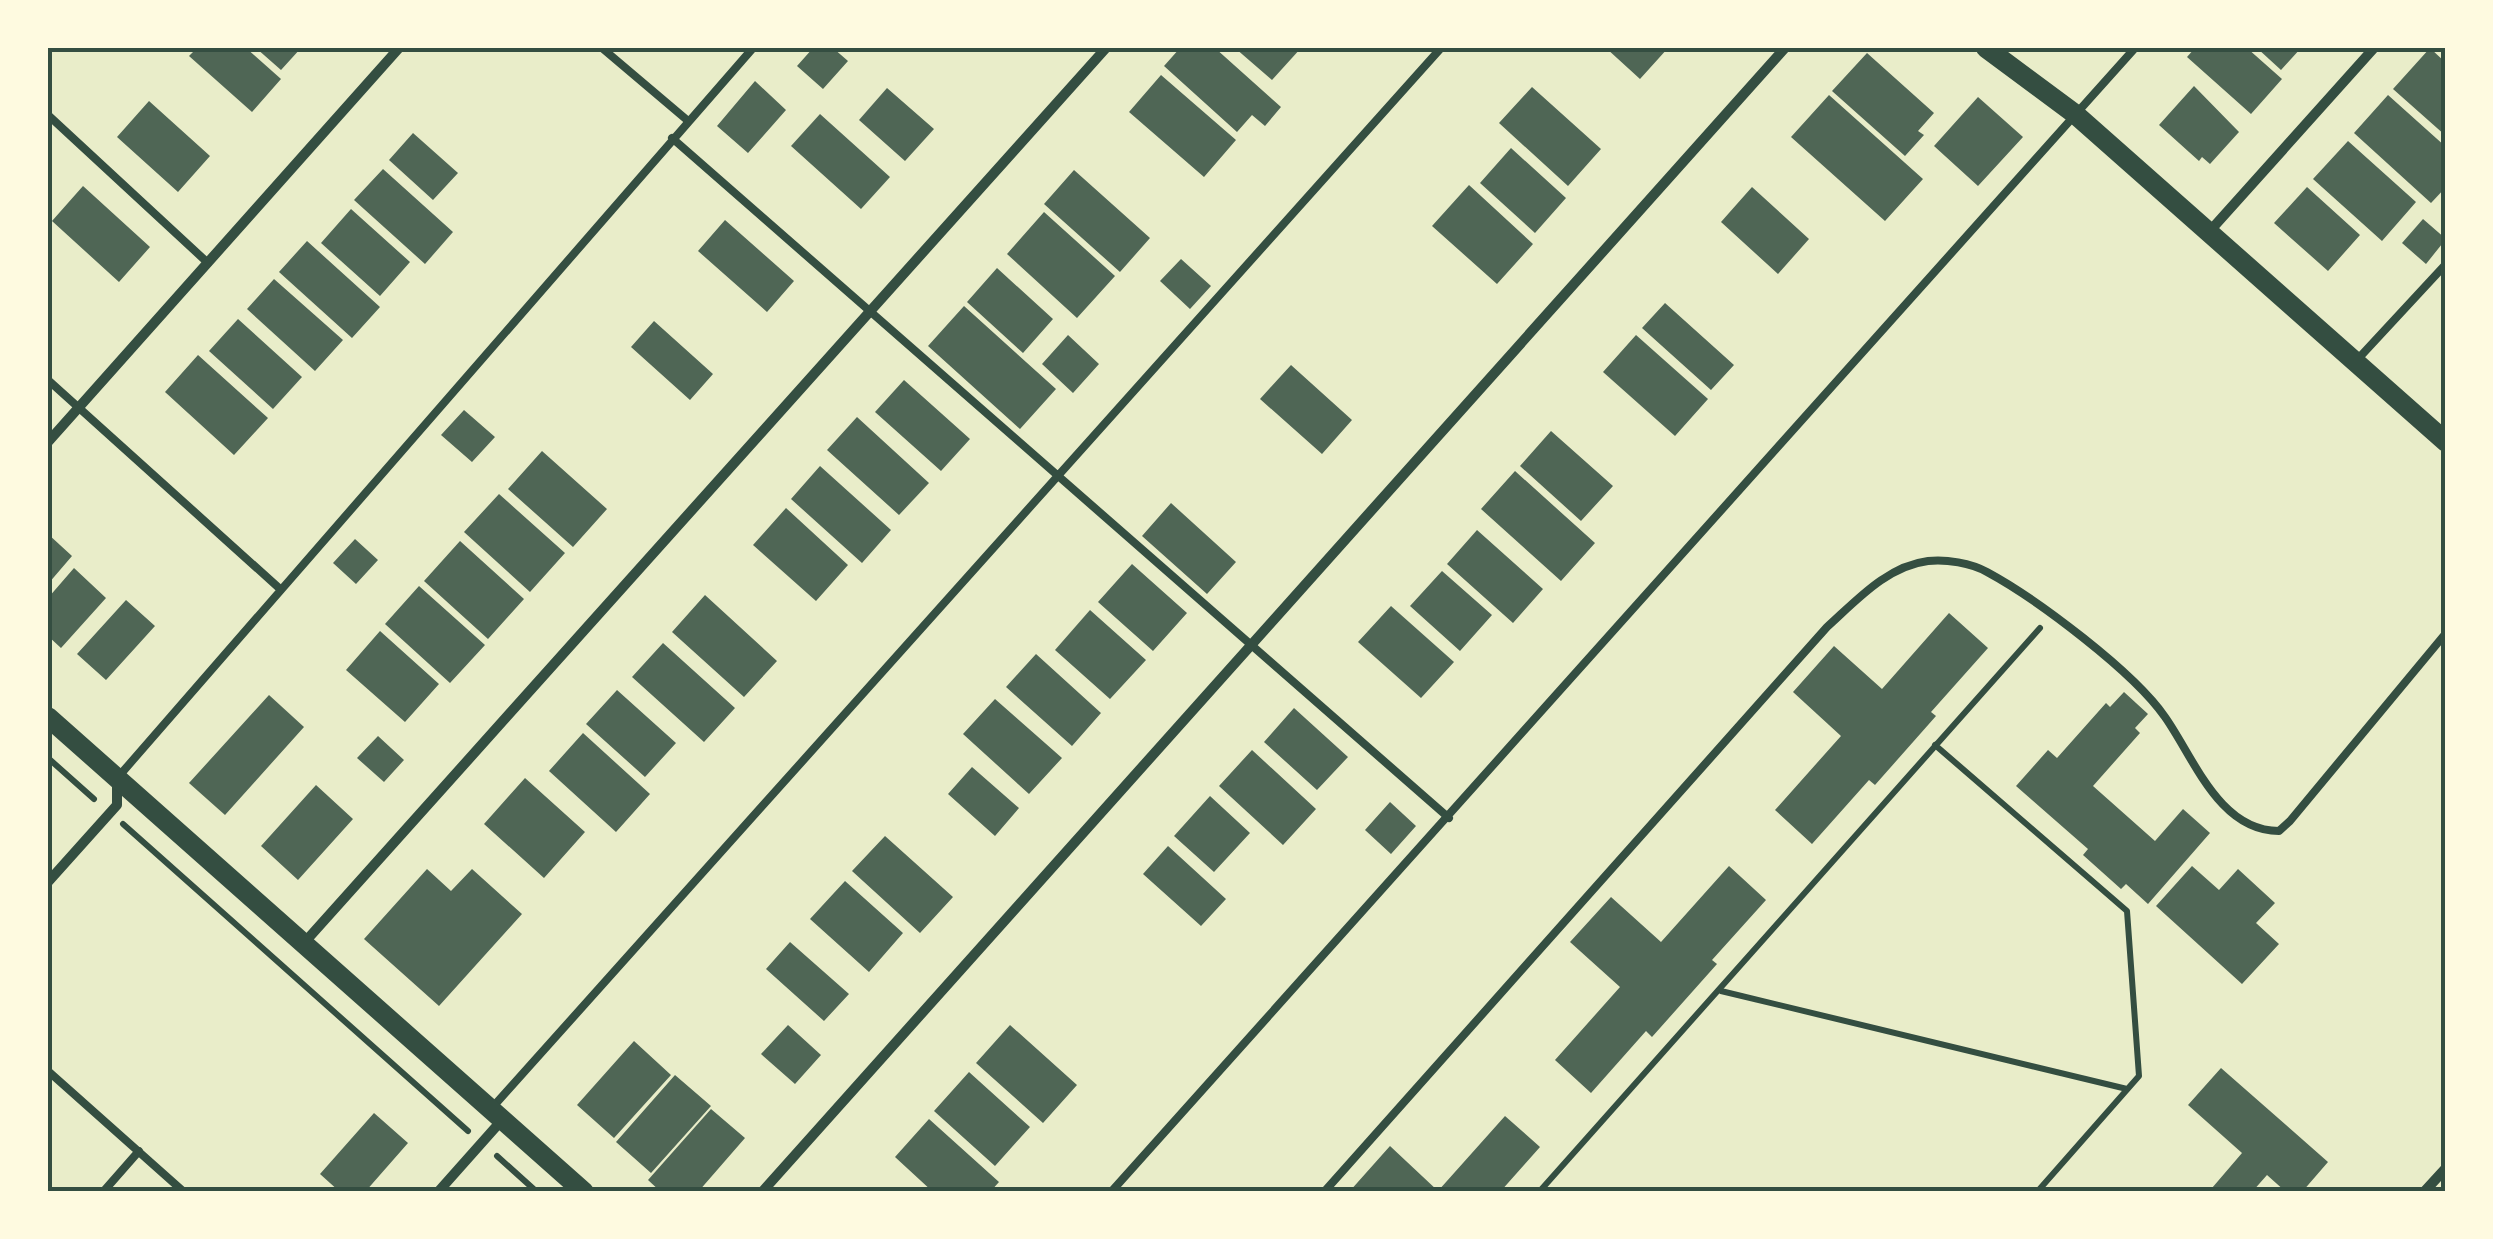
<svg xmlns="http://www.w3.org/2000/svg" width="2493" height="1239" viewBox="0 0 2493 1239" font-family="Rubik,sans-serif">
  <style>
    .building { fill: #4f6655 }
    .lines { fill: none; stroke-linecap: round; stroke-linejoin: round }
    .path { stroke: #344e41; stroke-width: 6 }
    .service { stroke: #344e41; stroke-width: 8 }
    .minor { stroke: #344e41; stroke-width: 10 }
    .secondary { stroke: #344e41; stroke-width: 20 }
    .neatline { fill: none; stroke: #344e41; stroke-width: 4 }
  </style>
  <rect width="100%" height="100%" fill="#e9edc9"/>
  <path class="building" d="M 197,48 L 246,48 L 281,79 L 252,112 L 189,56 Z
    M 256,48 L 301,48 L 281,70 Z
    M 813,48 L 833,48 L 848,61 L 823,89 L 797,66 Z
    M 1180,48 L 1215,48 L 1281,107 L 1265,126 L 1252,115 L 1237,132 L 1164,66 Z
    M 1235,48 L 1301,48 L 1272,80 Z
    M 1606,48 L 1668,48 L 1640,79 Z
    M 2195,48 L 2247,48 L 2282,79 L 2251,114 L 2187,57 Z
    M 2257,48 L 2301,48 L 2281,70 Z
    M 2430,48 L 2446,63 L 2446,136 L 2393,89 Z
    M 1867,53 L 1934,113 L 1918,131 L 1924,135 L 1905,156 L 1832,91 Z
    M 1161,75 L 1236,140 L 1204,177 L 1129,112 Z
    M 755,81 L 786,110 L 748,153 L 717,126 Z
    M 2194,86 L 2239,132 L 2210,164 L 2202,157 L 2199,161 L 2159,125 Z
    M 1532,87 L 1601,149 L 1568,186 L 1499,123 Z
    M 887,88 L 934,129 L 905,161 L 859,120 Z
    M 1829,95 L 1923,179 L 1885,221 L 1791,137 Z
    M 2388,95 L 2446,147 L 2446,187 L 2431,203 L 2354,133 Z
    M 1978,97 L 2023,137 L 1978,186 L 1934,146 Z
    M 149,101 L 210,156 L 178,192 L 117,137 Z
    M 820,114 L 890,177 L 861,209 L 791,146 Z
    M 413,133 L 458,173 L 433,200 L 389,160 Z
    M 2348,141 L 2416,202 L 2382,241 L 2313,179 Z
    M 1511,148 L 1566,198 L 1535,233 L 1480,183 Z
    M 383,169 L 453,232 L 425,264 L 354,200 Z
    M 1074,170 L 1150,238 L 1120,272 L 1044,204 Z
    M 1469,185 L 1533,244 L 1497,284 L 1432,226 Z
    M 83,186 L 150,247 L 119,282 L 52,221 Z
    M 1752,187 L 1809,239 L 1778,274 L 1721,222 Z
    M 2307,187 L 2360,235 L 2328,271 L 2274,223 Z
    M 351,209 L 410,262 L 380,296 L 321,243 Z
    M 1044,212 L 1115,276 L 1077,318 L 1007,254 Z
    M 2423,219 L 2446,239 L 2426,264 L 2402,243 Z
    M 725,220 L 794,281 L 767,312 L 698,251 Z
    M 307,241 L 380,307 L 352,338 L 279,272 Z
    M 1181,259 L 1211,286 L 1190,309 L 1160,281 Z
    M 997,268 L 1053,319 L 1023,353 L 967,302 Z
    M 274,279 L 343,340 L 315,371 L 247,309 Z
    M 1665,303 L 1734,365 L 1711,390 L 1642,328 Z
    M 964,306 L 1056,389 L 1020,429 L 928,346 Z
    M 238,319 L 302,377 L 273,409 L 209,351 Z
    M 654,321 L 713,374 L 690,400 L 631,347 Z
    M 1068,335 L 1099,364 L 1073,393 L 1042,364 Z
    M 1636,335 L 1708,399 L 1675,436 L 1603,372 Z
    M 198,355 L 268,418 L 234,455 L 165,392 Z
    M 1291,365 L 1352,420 L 1322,454 L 1260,399 Z
    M 904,380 L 970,439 L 941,471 L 875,412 Z
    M 464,410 L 495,437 L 472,462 L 441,435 Z
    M 857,417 L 929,483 L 899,515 L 827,450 Z
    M 1551,431 L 1613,486 L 1581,521 L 1520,466 Z
    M 542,451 L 607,509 L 573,547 L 508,489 Z
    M 820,466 L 891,530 L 862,563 L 791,499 Z
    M 1515,471 L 1595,543 L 1561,581 L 1481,509 Z
    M 499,494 L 565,553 L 530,592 L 464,532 Z
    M 1171,503 L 1236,562 L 1207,594 L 1142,536 Z
    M 786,508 L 848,565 L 816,601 L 753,545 Z
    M 1477,530 L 1543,589 L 1513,623 L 1447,564 Z
    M 48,534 L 72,556 L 48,584 Z
    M 355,539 L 378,560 L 356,584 L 333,563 Z
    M 460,541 L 524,599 L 488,639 L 424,581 Z
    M 1132,564 L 1187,613 L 1153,651 L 1098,602 Z
    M 74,568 L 106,598 L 61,648 L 48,636 L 48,598 Z
    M 1442,571 L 1492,615 L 1460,651 L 1410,606 Z
    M 419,586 L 485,645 L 450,683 L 385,624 Z
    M 705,595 L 777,661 L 744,697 L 672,632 Z
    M 126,600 L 155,626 L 106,680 L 77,654 Z
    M 1391,606 L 1454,662 L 1421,698 L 1358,642 Z
    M 1090,610 L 1146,660 L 1110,699 L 1055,650 Z
    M 1949,613 L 1988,648 L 1931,712 L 1936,716 L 1875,785 L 1869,780 L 1812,844 L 1775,810 L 1841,736 L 1793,692 L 1834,646 L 1882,689 Z
    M 380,631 L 439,684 L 405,722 L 346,670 Z
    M 663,643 L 735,708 L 704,742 L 632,677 Z
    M 1036,654 L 1101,713 L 1072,746 L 1006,687 Z
    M 617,690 L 676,743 L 645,777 L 586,724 Z
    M 2124,692 L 2148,714 L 2135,728 L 2140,733 L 2093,786 L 2155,841 L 2183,809 L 2210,833 L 2148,904 L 2126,884 L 2121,889 L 2083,855 L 2088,849 L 2016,786 L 2048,750 L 2057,758 L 2106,703 L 2110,707 Z
    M 269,695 L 304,727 L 225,815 L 189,783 Z
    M 995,699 L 1062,758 L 1029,794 L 963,734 Z
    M 1294,708 L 1348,757 L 1317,790 L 1264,742 Z
    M 583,733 L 650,794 L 616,832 L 549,771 Z
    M 378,736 L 404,760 L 384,782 L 357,758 Z
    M 1252,750 L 1316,809 L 1283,845 L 1219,786 Z
    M 972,767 L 1019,808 L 995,836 L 948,794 Z
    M 525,778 L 585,832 L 544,878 L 484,824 Z
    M 316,785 L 353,819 L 298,880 L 261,846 Z
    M 1210,796 L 1250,833 L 1214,872 L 1174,836 Z
    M 1390,802 L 1416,826 L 1391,854 L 1365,830 Z
    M 885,836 L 953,897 L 920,933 L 852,871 Z
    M 1168,846 L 1226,899 L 1201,926 L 1143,874 Z
    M 1729,866 L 1766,900 L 1712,960 L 1717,964 L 1652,1037 L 1646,1031 L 1591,1093 L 1555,1060 L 1620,987 L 1570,942 L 1611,897 L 1661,942 Z
    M 2192,866 L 2219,890 L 2238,869 L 2275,903 L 2256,923 L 2279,944 L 2242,984 L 2156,906 Z
    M 427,869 L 451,891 L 472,869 L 522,914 L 439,1006 L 364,939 Z
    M 845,881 L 903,933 L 869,972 L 810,919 Z
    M 790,942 L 849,994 L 824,1021 L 766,969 Z
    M 788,1025 L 821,1055 L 795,1084 L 761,1054 Z
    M 1010,1025 L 1077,1085 L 1043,1123 L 976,1063 Z
    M 634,1041 L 671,1075 L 614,1138 L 577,1105 Z
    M 2221,1068 L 2328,1162 L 2302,1192 L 2286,1192 L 2267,1175 L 2252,1192 L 2217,1192 L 2212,1188 L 2242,1153 L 2188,1105 Z
    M 969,1072 L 1030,1127 L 995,1166 L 934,1111 Z
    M 675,1075 L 711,1106 L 651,1173 L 616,1142 Z
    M 711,1109 L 745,1138 L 698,1192 L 661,1192 L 648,1180 Z
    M 374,1113 L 408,1143 L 365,1192 L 340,1192 L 320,1174 Z
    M 1505,1116 L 1540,1147 L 1500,1192 L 1349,1192 L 1390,1146 L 1438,1191 Z
    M 929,1119 L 999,1182 L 990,1192 L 933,1192 L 895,1157 Z"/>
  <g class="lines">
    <path class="path" d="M 1935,745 L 2127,911 L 2139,1076 L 2037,1192
      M 48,758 L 94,799
      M 123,824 L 468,1131
      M 1721,991 L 2127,1089
      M 497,1156 L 537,1192
      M 1539,1192 L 2040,628"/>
    <path class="service" d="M 602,48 L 687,120
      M 48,49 L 49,48
      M 48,115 L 208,263
      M 672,138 L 1449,818
      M 2357,360 L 2446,264
      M 48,380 L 279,588
      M 119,776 L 753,48
      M 48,1071 L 184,1192
      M 491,1109 L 1441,48
      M 103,1192 L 139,1151
      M 1111,1192 L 2135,48
      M 1324,1192 L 1827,627 C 1856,601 1887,566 1928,561 C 1946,559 1971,563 1987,572 C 2037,599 2134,672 2165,717 C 2194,758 2219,831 2279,831 L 2290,821 L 2446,633"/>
    <path class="minor" d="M 2209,232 L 2374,48
      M 48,442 L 399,48
      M 48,882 L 117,805 L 117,780
      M 304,943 L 1106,48
      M 438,1192 L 502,1120
      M 762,1192 L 1785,48
      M 2424,1192 L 2446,1168"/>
    <path class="secondary" d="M 1986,48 L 2075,114 L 2446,442
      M 48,717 L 584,1192"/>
  </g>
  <rect width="2493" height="1239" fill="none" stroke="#fefae0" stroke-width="100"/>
  <rect x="50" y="50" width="2393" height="1139" class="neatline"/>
</svg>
